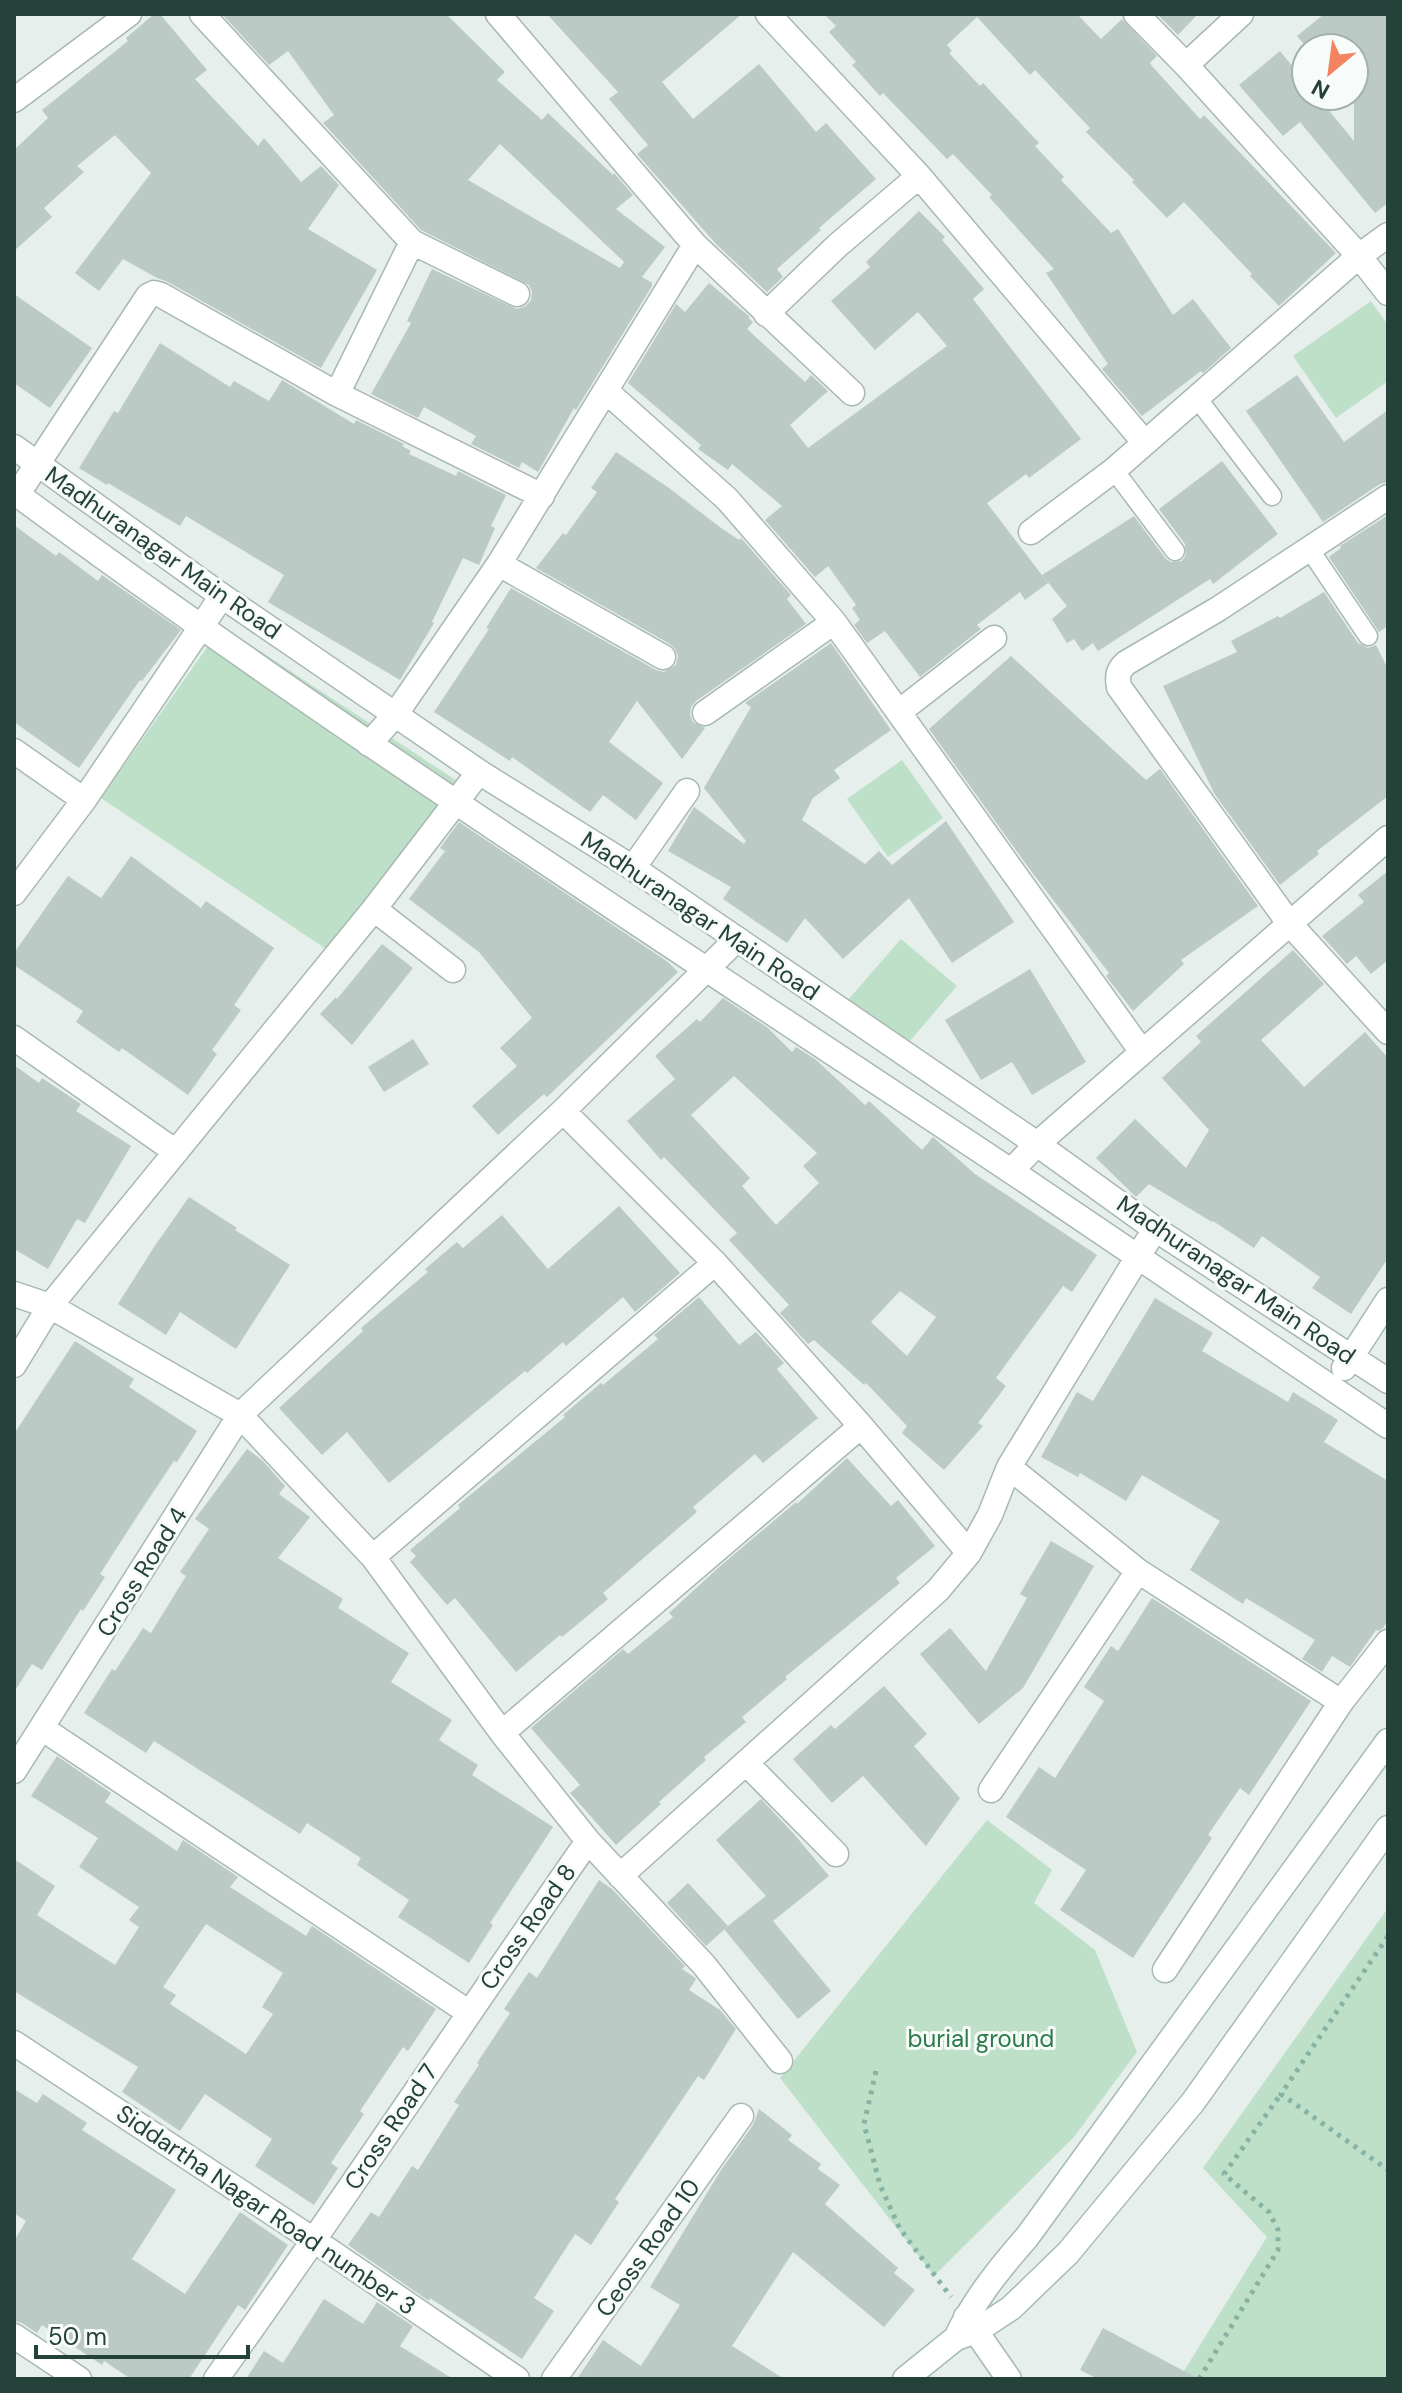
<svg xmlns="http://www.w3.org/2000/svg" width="1402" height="2393" viewBox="0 0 1402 2393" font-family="'DM Sans',sans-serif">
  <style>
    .green { fill: #bfe0c8 }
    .building { fill: #bbcac4; fill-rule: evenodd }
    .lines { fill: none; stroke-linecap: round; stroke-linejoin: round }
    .service-casing { stroke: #a8b8b2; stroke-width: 21 }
    .minor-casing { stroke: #a8b8b2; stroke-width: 27 }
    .tertiary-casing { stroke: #a8b8b2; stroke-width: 27 }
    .secondary-casing { stroke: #a4bbb3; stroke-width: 27 }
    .path { stroke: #86b3a5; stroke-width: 5; stroke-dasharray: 4 6; stroke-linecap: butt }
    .service { stroke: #fff; stroke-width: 18 }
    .minor { stroke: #fff; stroke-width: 24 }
    .tertiary { stroke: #fff; stroke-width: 24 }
    .secondary { stroke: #fff; stroke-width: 24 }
    .labels { text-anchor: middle; stroke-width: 6; stroke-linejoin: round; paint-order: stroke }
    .street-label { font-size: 24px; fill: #24423a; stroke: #f7fbf9 }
    .park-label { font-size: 24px; fill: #2d7a4b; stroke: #f7fbf9 }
  </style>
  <rect width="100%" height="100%" fill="#e6efeb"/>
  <path class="green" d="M 1371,301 L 1388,325 L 1388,381 L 1336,418 L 1293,356 Z
    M 222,626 L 457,781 L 326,949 L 101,798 Z
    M 902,760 L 943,818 L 888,857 L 847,799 Z
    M 901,939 L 957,986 L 903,1049 L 847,1001 Z
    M 987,1820 L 1052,1870 L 1034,1903 L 1095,1950 L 1137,2052 L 1074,2137 L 934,2276 L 780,2078 Z
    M 1388,1908 L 1388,2379 L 1179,2379 L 1267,2237 L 1203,2168 Z"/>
  <path class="building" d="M 154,14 L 160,14 L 207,70 L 195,79 L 258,146 L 264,138 L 301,182 L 321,166 L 339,185 L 308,229 L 377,270 L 321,368 L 168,282 L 157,278 L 123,259 L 99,291 L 75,273 L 151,173 L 115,135 L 77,166 L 84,172 L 44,208 L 52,217 L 14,251 L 14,150 L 48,118 L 42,110 L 128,41 L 126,38 Z
    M 222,14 L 446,14 L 505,72 L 497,80 L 542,120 L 548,113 L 613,175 L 614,173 L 633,195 L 616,209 L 665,247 L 642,277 L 652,283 L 652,286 L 576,410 L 574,408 L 538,472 L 522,462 L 519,468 L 471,444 L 476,436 L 424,407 L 418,418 L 371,394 L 411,323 L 407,321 L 432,269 L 517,309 L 526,306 L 531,300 L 532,292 L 529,285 L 421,230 L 323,123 L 334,115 L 288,51 L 269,65 ZM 500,144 L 624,262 L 620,268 L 468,180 Z
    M 547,14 L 742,14 L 662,82 L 693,119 L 759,64 L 816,132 L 826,123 L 876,179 L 819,228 L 821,230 L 777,269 L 783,277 L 767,292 L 716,244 L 637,154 L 648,145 L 609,99 L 618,92 Z
    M 824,14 L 1077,14 L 1101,39 L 1122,19 L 1157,56 L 1150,63 L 1152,66 L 1200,119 L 1204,115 L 1336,253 L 1279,306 L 1250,276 L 1252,274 L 1184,202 L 1167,218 L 1132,182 L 1134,180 L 1086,132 L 1090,128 L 1035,70 L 1030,75 L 977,17 L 947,45 L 952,51 L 949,53 L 980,86 L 983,83 L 1039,143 L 1035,146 L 1064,177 L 1061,180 L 1111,233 L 1118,229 L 1173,315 L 1193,299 L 1231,348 L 1203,373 L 1201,371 L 1142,416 L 1102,369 L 1108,364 L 1046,273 L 1054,269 L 989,197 L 992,195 L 953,154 L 947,159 L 883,93 L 880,96 L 852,65 L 856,62 L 829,32 L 836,26 Z
    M 1157,14 L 1198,14 L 1178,35 Z
    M 1324,14 L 1388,14 L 1388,203 L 1375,213 L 1300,122 L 1283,136 L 1239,85 L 1280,51 L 1306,83 L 1306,96 L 1317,96 L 1354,141 L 1354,48 L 1307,48 L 1297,36 Z
    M 919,211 L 945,237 L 942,240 L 984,289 L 973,299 L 1081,439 L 1029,478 L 1026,474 L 987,503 L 1048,583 L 1025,600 L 1020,592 L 977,625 L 981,629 L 920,677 L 885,631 L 867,643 L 854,625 L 860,620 L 852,608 L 856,605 L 828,566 L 815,577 L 765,520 L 782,506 L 732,464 L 728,470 L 698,449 L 701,445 L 628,383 L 676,304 L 685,312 L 709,283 L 750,317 L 748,318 L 753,322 L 747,329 L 805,382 L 811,375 L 828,391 L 790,425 L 808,448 L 947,346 L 918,312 L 875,350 L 831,301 L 870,267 L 866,262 Z
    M 14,294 L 92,348 L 50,408 L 14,383 Z
    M 160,343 L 230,387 L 234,381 L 269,401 L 282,380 L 354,424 L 356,420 L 404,444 L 402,446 L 411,451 L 409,454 L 456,476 L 458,471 L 506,495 L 491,526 L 495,528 L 479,565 L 463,558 L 432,622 L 434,623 L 400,680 L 268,602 L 284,575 L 186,516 L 180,526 L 108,483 L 107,485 L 79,468 L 114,411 L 118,413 Z
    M 1297,375 L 1344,442 L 1388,410 L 1388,482 L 1380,484 L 1323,522 L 1246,411 Z
    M 616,452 L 669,488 L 721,528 L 739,540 L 741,538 L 791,595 L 787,599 L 806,624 L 696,701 L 691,707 L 690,715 L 693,722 L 705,728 L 682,759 L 637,701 L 609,742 L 663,783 L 636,820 L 603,795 L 590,812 L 512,757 L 510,761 L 434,712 L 489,629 L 486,628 L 511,588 L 656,670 L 664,672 L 676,665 L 678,656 L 675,649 L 670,644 L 536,568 L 563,533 L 566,535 L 597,492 L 591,488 Z
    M 1222,461 L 1278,534 L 1213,584 L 1210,579 L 1098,651 L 1093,643 L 1082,651 L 1074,639 L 1067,643 L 1052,619 L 1067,606 L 1042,575 L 1134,516 L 1166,559 L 1171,562 L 1182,561 L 1186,555 L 1185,544 L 1159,509 Z
    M 1388,515 L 1388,626 L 1379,632 L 1329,557 L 1341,548 L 1340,546 Z
    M 14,525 L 56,556 L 59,552 L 98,581 L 102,575 L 181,630 L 142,681 L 140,680 L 79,768 L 14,722 Z
    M 1324,592 L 1358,643 L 1368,648 L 1376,645 L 1388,669 L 1388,796 L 1317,851 L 1319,854 L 1280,885 L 1214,793 L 1163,686 L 1237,652 L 1231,641 L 1278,616 L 1280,618 Z
    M 831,643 L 891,730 L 834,770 L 840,778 L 813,798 L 802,820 L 865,864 L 879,851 L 892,865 L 946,821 L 1014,922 L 952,963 L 909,898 L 843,959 L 805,918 L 787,943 L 723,899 L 731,887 L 668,851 L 694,807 L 744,844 L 746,841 L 704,788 L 751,707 L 745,703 Z
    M 1011,656 L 1146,780 L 1160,769 L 1258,906 L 1181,960 L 1184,964 L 1133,1011 L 1106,976 L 1109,973 L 1031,871 L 929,729 Z
    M 459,822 L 668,962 L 678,972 L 547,1097 L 544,1094 L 498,1135 L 472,1106 L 517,1066 L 500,1048 L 532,1018 L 479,952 L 409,899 L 445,851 L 440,848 Z
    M 131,856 L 201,908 L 206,901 L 274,948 L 234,1005 L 241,1010 L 212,1050 L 217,1054 L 188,1095 L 122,1048 L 119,1052 L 76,1022 L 83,1011 L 14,965 L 14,953 L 68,876 L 101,898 Z
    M 1388,871 L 1388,960 L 1371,974 L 1356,956 L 1347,964 L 1322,936 L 1364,902 L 1358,895 Z
    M 382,944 L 413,968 L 352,1045 L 320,1014 L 336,997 L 337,999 Z
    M 1293,950 L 1324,984 L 1261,1040 L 1304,1087 L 1365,1032 L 1388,1058 L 1388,1258 L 1351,1314 L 1312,1288 L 1320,1277 L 1262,1236 L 1254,1248 L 1213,1221 L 1212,1222 L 1149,1184 L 1136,1197 L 1096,1158 L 1135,1119 L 1186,1168 L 1209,1130 L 1162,1078 L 1201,1042 L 1196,1036 Z
    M 1030,969 L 1086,1062 L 1032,1095 L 1012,1062 L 981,1080 L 945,1020 Z
    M 723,998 L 768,1028 L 792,1052 L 796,1047 L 815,1059 L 865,1105 L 869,1101 L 922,1150 L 933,1137 L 975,1174 L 1097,1255 L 1072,1292 L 1063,1286 L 996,1378 L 1006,1386 L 978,1423 L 983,1426 L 944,1470 L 902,1433 L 907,1426 L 866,1383 L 864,1385 L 814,1340 L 808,1344 L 780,1313 L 789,1305 L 729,1240 L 737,1233 L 664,1157 L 661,1160 L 627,1121 L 675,1079 L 655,1056 L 697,1019 L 700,1022 ZM 734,1076 L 817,1153 L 803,1166 L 819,1183 L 776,1225 L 742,1186 L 750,1178 L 691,1115 ZM 900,1291 L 936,1317 L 907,1356 L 871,1322 Z
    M 413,1039 L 429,1064 L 384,1092 L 368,1067 Z
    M 14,1065 L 39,1083 L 42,1078 L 81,1104 L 76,1111 L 131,1146 L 85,1223 L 77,1219 L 48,1269 L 14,1249 Z
    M 189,1197 L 237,1228 L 235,1230 L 290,1265 L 236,1349 L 180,1312 L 166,1335 L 118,1304 L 154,1247 Z
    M 619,1206 L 680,1273 L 635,1312 L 623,1297 L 566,1346 L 563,1342 L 527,1373 L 525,1371 L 389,1483 L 347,1432 L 322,1455 L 279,1408 L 363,1331 L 361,1328 L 428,1272 L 425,1269 L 457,1242 L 463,1248 L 502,1215 L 548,1269 Z
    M 699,1297 L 739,1345 L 756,1332 L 784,1363 L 777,1369 L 818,1418 L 763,1463 L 755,1454 L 693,1507 L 697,1512 L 603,1593 L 608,1599 L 562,1637 L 560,1635 L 516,1672 L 455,1598 L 447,1605 L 410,1562 L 416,1556 L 410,1550 L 460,1508 L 458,1505 L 565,1417 L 563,1415 L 601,1383 L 603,1385 L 658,1339 L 654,1335 Z
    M 1155,1298 L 1213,1333 L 1202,1351 L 1288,1402 L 1293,1392 L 1338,1420 L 1324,1442 L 1388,1481 L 1388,1620 L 1383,1628 L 1378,1631 L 1376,1630 L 1350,1667 L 1332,1656 L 1322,1672 L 1302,1659 L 1315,1640 L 1246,1598 L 1243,1604 L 1190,1570 L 1220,1521 L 1142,1475 L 1126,1501 L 1080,1473 L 1078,1477 L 1041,1457 L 1077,1392 L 1093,1401 Z
    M 75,1341 L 134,1379 L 129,1387 L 197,1431 L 177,1462 L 174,1461 L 138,1515 L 100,1574 L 105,1577 L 83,1611 L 81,1609 L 42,1670 L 32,1664 L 14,1692 L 14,1434 Z
    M 247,1449 L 262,1460 L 285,1486 L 279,1494 L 310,1517 L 278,1558 L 343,1599 L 338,1608 L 409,1653 L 391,1682 L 452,1720 L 439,1740 L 478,1765 L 472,1775 L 553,1827 L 490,1923 L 493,1925 L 469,1963 L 398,1917 L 409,1900 L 357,1865 L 361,1858 L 307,1823 L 300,1834 L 154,1741 L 146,1753 L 84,1713 L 112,1669 L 115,1671 L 143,1628 L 151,1633 L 186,1576 L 180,1572 L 209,1529 L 195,1519 Z
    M 847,1458 L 891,1506 L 898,1500 L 935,1546 L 896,1578 L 900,1583 L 785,1677 L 787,1679 L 742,1717 L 746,1722 L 704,1757 L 706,1760 L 659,1802 L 661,1804 L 616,1845 L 570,1793 L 580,1785 L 531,1728 L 623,1649 L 628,1654 L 673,1617 L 669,1613 L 718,1568 L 796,1502 L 797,1504 Z
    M 1051,1541 L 1094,1566 L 1023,1688 L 979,1724 L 920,1654 L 950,1628 L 986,1671 L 1027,1598 L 1020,1594 Z
    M 1152,1598 L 1311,1701 L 1249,1795 L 1240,1788 L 1208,1835 L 1212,1838 L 1133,1958 L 1060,1910 L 1086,1870 L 1006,1817 L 1039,1767 L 1055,1778 L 1104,1701 L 1084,1687 L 1111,1646 L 1118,1651 Z
    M 884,1686 L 927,1734 L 914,1746 L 960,1798 L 926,1846 L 863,1776 L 832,1803 L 793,1759 L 831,1725 L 835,1729 Z
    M 57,1756 L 111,1793 L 105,1802 L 177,1851 L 183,1840 L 238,1877 L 230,1887 L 306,1936 L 312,1926 L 436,2009 L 408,2051 L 403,2047 L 360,2111 L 364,2114 L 331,2163 L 338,2168 L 314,2205 L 255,2166 L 272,2139 L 205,2094 L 180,2131 L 122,2092 L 138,2067 L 14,1991 L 14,1859 L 55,1886 L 37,1915 L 115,1965 L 139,1927 L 129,1920 L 139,1907 L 79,1867 L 98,1838 L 31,1796 ZM 206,1924 L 283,1973 L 262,2007 L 273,2014 L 246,2054 L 170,2004 L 176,1995 L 163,1987 Z
    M 761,1799 L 794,1834 L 829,1876 L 773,1921 L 831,1991 L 798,2019 L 724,1929 L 766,1896 L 716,1840 Z
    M 599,1880 L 612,1889 L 685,1966 L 682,1969 L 694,1977 L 696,1979 L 689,1990 L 720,2010 L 736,2029 L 704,2080 L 698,2076 L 615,2199 L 619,2202 L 591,2245 L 575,2234 L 534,2298 L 554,2311 L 522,2359 L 430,2298 L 429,2301 L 348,2245 L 371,2212 L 379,2217 L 412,2166 L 418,2170 L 459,2105 L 454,2102 L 479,2065 L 477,2063 L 510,2013 L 504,2009 L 529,1972 L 537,1978 Z
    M 688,1883 L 728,1926 L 706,1946 L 667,1903 Z
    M 14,2089 L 37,2103 L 43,2094 L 87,2123 L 82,2130 L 176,2190 L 132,2259 L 185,2294 L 240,2212 L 288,2245 L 245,2310 L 238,2305 L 189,2379 L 131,2379 L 104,2361 L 102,2365 L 42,2325 L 37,2333 L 22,2323 L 14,2321 L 14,2241 L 26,2221 L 14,2213 Z
    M 759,2109 L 792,2135 L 788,2140 L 821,2164 L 818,2169 L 840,2185 L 825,2204 L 898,2268 L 894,2273 L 915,2290 L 884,2327 L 793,2252 L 732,2346 L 784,2379 L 577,2379 L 603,2340 L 641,2366 L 680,2305 L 650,2287 L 721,2170 L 753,2125 Z
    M 324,2299 L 363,2324 L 377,2302 L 413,2326 L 400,2346 L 453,2379 L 246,2379 L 264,2351 L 283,2363 Z
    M 1103,2328 L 1199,2379 L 1098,2379 L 1080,2370 Z"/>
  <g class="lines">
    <g class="service-casing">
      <path id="service" d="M 1197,398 L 1272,496
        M 1114,470 L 1175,551
        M 1310,550 L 1368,636"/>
    </g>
    <g class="minor-casing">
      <path id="minor" d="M 202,14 L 412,242 L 517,294
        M 498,14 L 695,245 L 852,393
        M 768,14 L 919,176 L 1145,443
        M 1136,14 L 1186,65 L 1359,256 L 1388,293
        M 1186,65 L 1241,14
        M 14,100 L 129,14
        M 766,314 L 838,245 L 919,176
        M 606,391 L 727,499 L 834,622 L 1142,1052
        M 337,394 L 412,242
        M 17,495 L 148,296 L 154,293 L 161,295 L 337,394 L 542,496
        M 1388,497 L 1218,609 L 1126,663 C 1118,670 1117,676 1119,687 L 1289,923 L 1388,1032
        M 1031,532 L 1114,470 L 1359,256 L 1388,235
        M 499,564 L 663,657
        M 899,712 L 994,638
        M 705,713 L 834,622
        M 369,744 L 395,715 L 499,564 L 695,245
        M 14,751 L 84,800
        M 633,868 L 687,791
        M 14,893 L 84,800 L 222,596
        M 374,909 L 453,970
        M 14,1038 L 176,1152
        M 563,1111 L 715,1263 L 861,1426 L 969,1553
        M 1037,1144 L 1155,1229 L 1388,1381
        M 1011,1171 L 1388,1426
        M 14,1294 L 50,1306 L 240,1415 L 373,1557 L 502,1733 L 588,1841 L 704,1965 L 780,2061
        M 14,1365 L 50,1306 L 374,909 L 479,772
        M 1344,1368 L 1388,1300
        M 1009,1467 L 1138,1571 L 1341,1702
        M 373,1557 L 715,1263
        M 43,1729 L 468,2012
        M 502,1733 L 861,1426
        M 746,1763 L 836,1854
        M 14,1771 L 240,1415 L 563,1111 L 737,939
        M 991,1790 L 1138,1571
        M 620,1876 L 938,1590 L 969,1553 L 990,1515 L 1009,1467 L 1155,1229
        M 1165,1970 L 1341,1702 L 1388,1642
        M 14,2043 L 315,2241 L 517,2379
        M 966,2317 L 1009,2379
        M 14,2336 L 79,2379
        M 216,2379 C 343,2202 463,2020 588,1841
        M 554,2379 L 741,2116"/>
    </g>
    <g class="tertiary-casing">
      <path id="tertiary" d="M 14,447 L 222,596 L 479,772 L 633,868 L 1037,1144
        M 14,492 C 338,731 676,948 1011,1171 L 1037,1144 L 1388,838"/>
    </g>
    <g class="secondary-casing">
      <path id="secondary" d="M 956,2338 C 974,2300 999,2269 1027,2237 L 1388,1741
        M 905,2379 L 956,2338 L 976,2331 L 1011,2308 L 1068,2253 L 1193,2102 L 1388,1828"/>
    </g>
    <path class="path" d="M 1388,1936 L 1281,2094 L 1388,2170
      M 876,2071 L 864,2124 L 880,2185 L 900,2229 L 951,2297
      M 1199,2379 L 1278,2250 L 1278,2230 L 1269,2212 L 1224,2174 L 1281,2094"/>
    <use href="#service" class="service"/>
    <use href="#minor" class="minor"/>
    <use href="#tertiary" class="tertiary"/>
    <use href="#secondary" class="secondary"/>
  </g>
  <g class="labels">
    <g class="street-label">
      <text transform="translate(163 553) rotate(35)" y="8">Madhuranagar Main Road</text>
      <text transform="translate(700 916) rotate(34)" y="8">Madhuranagar Main Road</text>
      <text transform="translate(1236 1280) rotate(34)" y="8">Madhuranagar Main Road</text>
      <text transform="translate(142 1572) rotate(-58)" y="8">Cross Road 4</text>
      <text transform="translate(528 1927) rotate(-55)" y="8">Cross Road 8</text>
      <text transform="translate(391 2127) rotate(-56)" y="8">Cross Road 7</text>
      <text transform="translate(266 2210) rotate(34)" y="8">Siddartha Nagar Road number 3</text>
      <text transform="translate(648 2248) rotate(-55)" y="8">Ceoss Road 10</text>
    </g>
    <g class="park-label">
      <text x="981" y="2047">burial ground</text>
    </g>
  </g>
  <rect width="1402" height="2393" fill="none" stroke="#24423a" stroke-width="32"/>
  <g transform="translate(1330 72) rotate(209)"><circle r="38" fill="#f7fbf9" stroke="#a3b1ad" stroke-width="2"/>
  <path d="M0-6L14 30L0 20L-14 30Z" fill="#f4845f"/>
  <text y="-12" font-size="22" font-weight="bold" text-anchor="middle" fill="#24423a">N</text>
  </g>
  <path d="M36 2345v12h212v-12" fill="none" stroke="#24423a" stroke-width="4"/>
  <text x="48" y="2345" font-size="24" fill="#24423a" stroke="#f7fbf9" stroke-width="6" paint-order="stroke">50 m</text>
</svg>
